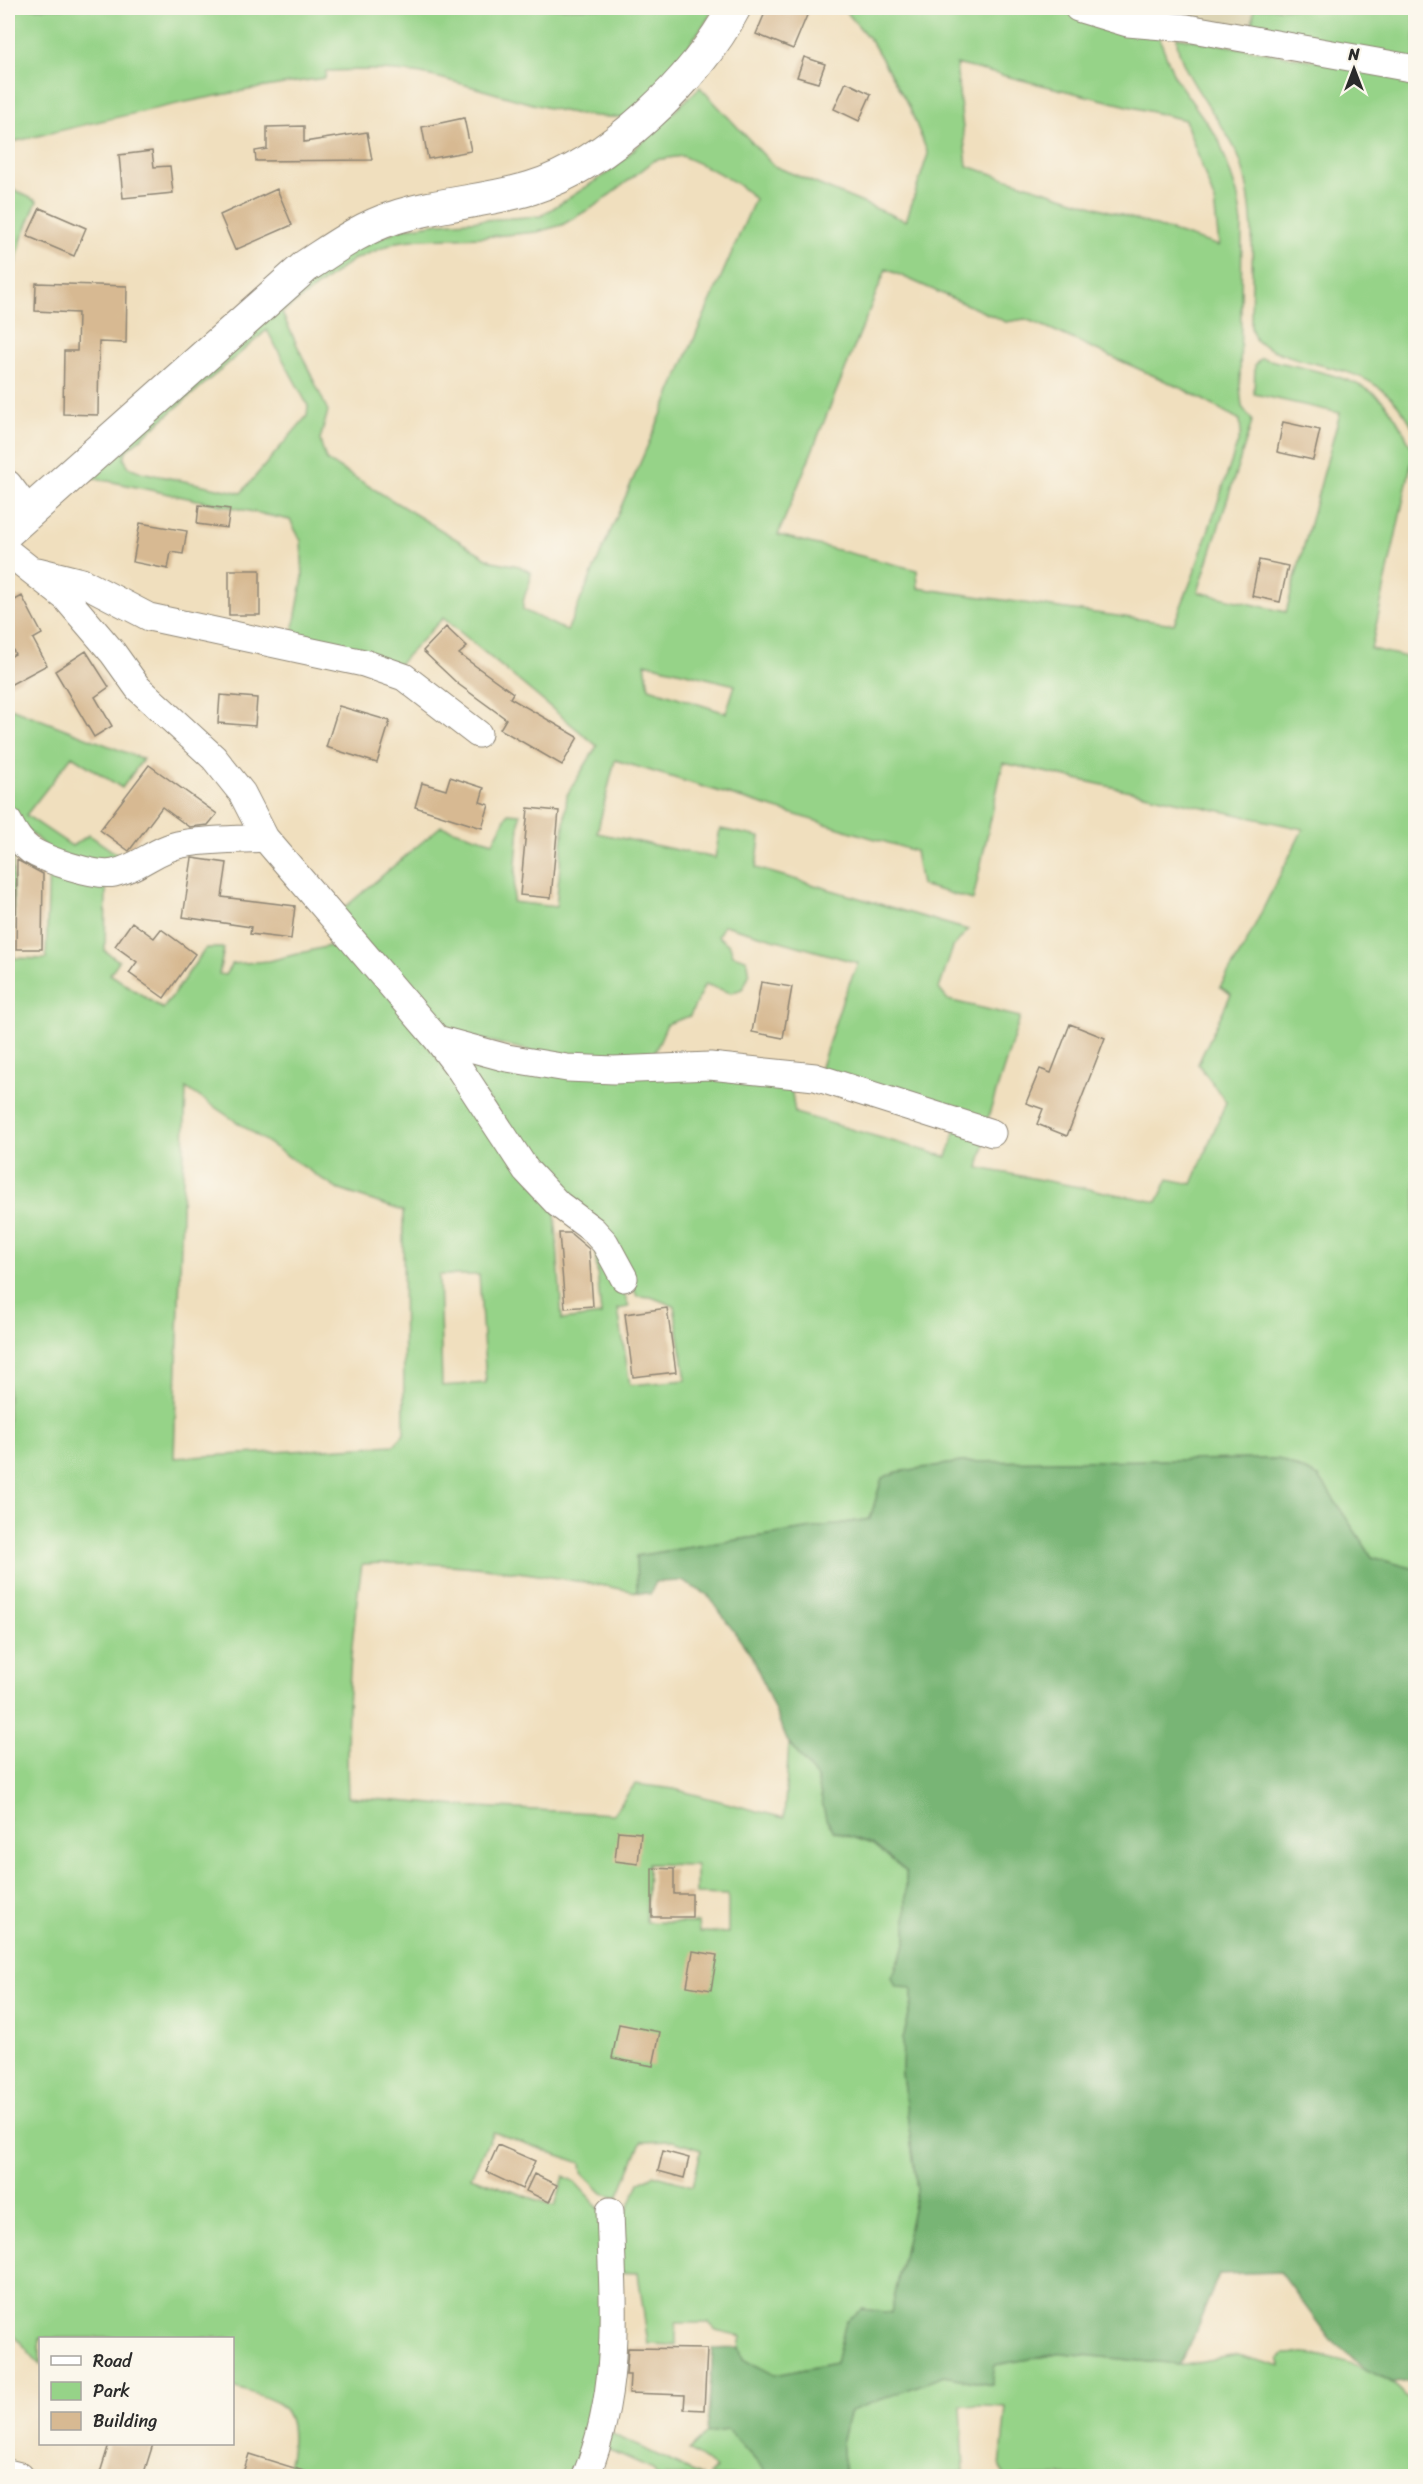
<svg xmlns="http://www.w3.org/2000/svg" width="1423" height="2484" viewBox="0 0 1423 2484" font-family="Sriracha,sans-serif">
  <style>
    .built { fill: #dcd4b4 }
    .green { fill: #96d388; stroke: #607f5a; stroke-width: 1.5; fill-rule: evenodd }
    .forest { fill: #78b574; stroke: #527050; stroke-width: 1.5 }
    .building { fill: #d7b992 }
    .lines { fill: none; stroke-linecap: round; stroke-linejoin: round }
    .street-casing { stroke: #8e8574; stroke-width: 29 }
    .secondary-casing { stroke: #8e8574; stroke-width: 35 }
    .street { stroke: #fff; stroke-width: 27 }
    .secondary { stroke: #fff; stroke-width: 33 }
  </style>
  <rect width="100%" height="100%" fill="#fbf7ec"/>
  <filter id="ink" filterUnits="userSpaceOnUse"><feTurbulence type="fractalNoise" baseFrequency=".0167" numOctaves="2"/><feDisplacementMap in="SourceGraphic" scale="12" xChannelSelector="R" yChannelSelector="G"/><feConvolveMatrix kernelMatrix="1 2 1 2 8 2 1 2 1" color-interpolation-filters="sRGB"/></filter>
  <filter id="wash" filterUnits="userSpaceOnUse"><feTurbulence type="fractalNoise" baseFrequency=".008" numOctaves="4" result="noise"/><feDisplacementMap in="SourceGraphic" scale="24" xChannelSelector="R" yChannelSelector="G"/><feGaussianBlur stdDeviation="1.35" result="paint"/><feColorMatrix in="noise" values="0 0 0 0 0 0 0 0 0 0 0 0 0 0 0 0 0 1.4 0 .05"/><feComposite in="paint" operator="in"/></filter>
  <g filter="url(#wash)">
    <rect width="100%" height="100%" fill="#f0dfbe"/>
    <path class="built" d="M 1077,8 L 1254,8 L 1252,32 Z"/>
    <path class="green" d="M 8,8 L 713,8 L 708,19 L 661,84 L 627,117 C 563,120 493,90 431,76 C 396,68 361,70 326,71 L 325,78 C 218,92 113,118 8,143 Z
      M 843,8 L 1050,8 L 1126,29 L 1158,35 L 1175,78 L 1219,140 L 1238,196 L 1242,224 L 1240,387 L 1242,407 L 1252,420 L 1251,425 L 1198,592 L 1286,612 L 1340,413 L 1254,394 L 1255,365 L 1261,358 C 1296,367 1356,375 1382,400 C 1396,414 1404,434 1414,451 L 1371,649 L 1416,659 L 1415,1569 L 1372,1557 L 1319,1477 L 1278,1459 L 961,1462 L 897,1472 L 882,1478 L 870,1519 L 636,1556 L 637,1592 C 547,1575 454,1559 362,1564 C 350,1642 345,1719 348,1797 L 458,1806 L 613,1814 L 635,1784 L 674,1789 L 784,1818 L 789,1743 L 817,1778 L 826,1819 L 834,1831 L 872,1844 L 906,1871 L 906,1944 L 895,1966 L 912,1988 L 912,2003 L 903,2039 L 902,2073 L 917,2190 L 891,2313 L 863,2309 L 836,2363 L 775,2375 L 743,2359 L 739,2348 L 741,2336 L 716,2330 L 709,2323 L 676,2323 L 676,2345 L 648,2344 L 638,2273 L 614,2272 L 618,2231 L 639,2183 L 653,2175 L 693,2186 L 701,2150 L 673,2141 L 641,2142 L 618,2197 L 602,2193 L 582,2173 L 581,2163 L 493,2132 L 471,2177 L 555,2206 L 564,2176 L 575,2182 L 601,2210 L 607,2345 L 579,2476 L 285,2476 C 292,2457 299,2416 277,2403 C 264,2395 247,2392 233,2387 L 232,2338 L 40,2338 L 40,2365 L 8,2327 L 8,831 L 20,850 L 13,860 L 14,958 L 46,959 L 49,863 L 102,882 L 106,890 L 105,951 L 119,961 L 110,974 L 163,1009 L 206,948 L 224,948 L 219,974 L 225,975 L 232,964 L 269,961 L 329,946 L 353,948 L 555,1211 L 562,1320 L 601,1315 L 594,1238 L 618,1276 L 629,1307 L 618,1309 L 630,1385 L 686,1380 L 674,1306 L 651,1297 L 637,1296 L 621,1263 L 562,1200 L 463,1066 L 472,1056 L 790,1080 L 795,1113 L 947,1157 L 956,1129 L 986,1137 L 979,1168 L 1157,1202 L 1168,1179 L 1192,1184 L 1226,1102 L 1198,1064 L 1231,994 L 1220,987 L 1244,947 L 1303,829 L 1003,763 L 973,900 L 921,885 L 915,851 L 615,760 L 597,833 L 715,858 L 720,829 L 760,837 L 756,868 L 968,930 L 953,947 L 939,989 L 948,1000 L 1020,1017 L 987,1121 L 819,1073 L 843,998 L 858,963 L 724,925 L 718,936 L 730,946 L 733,955 L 746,959 C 752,971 749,978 742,989 L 731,993 L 705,984 L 690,1016 L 667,1024 L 650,1063 L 568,1060 L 447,1031 L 337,914 L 441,826 L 493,842 L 508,813 L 520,814 L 513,902 L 556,907 L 567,795 L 597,746 L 443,618 L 397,666 L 291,642 L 303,577 L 301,541 L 290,520 L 85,476 L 339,257 L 400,229 L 439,223 L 541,216 L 611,171 L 700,87 L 774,166 L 906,221 L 928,154 L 909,106 L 872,42 ZM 956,64 L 1185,120 L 1214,200 L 1219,246 L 967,166 ZM 682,156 C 707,167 736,179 755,199 L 567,631 L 523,610 C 521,593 533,586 530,572 L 519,566 L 492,561 L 326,460 L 320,440 L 328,411 L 282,313 L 353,260 L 397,242 L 420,239 L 482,237 L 537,232 L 562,225 L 598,204 L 655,160 ZM 886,269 L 1006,322 L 1025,319 L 1046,327 L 1183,389 L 1240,420 L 1241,433 L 1193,576 L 1174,624 L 918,588 L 917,570 L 778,535 ZM 267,330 L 308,406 L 307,416 L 241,493 L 141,472 L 129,467 L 124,459 L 126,451 ZM 645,663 L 735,685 L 726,713 L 649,688 ZM 186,1088 L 337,1189 L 403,1211 L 404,1434 L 394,1445 L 174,1458 ZM 439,1275 L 479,1275 L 486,1383 L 442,1386 ZM 648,1864 L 696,1865 L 696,1894 L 728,1895 L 728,1933 L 699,1932 L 698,1923 L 646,1922 Z
      M 1254,8 L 1415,8 L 1415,64 L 1252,32 Z
      M 1177,37 L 1415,78 L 1415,431 C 1375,354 1317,378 1256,341 L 1251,328 C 1251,274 1258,215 1241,163 C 1229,126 1175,72 1177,37 Z
      M 8,187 L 37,201 L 22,238 L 8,293 Z
      M 8,707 L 143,759 L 122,788 L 72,756 L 26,815 L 72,846 L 89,835 L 124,859 L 116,866 L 53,854 L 8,811 Z
      M 1063,2353 L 1179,2365 L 1238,2355 L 1282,2367 L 1279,2359 L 1283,2354 C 1318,2351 1361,2363 1391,2383 C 1399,2387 1405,2396 1412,2402 L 1415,2390 L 1415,2476 L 1005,2476 L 1000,2468 L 1006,2407 L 961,2405 L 964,2472 L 943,2473 L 943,2476 L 845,2476 L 842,2439 L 850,2411 L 944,2376 L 992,2385 L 994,2365 Z
      M 728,2430 L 767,2473 L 770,2476 L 708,2476 L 716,2468 L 689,2450 L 707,2433 Z
      M 610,2433 L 702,2476 L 657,2476 L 653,2469 L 606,2448 Z"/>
    <path class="forest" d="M 1278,1459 L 1319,1477 L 1372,1557 L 1415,1569 L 1415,2381 L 1393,2383 L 1367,2370 L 1329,2338 L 1280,2272 L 1219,2274 L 1189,2347 L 1179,2365 L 1063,2353 L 995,2365 L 992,2385 L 944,2376 L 850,2411 L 842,2439 L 845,2476 L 770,2476 L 728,2430 L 707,2433 L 713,2349 L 739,2348 L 743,2359 L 775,2375 L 836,2363 L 846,2321 L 863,2309 L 891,2313 L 917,2190 L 902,2073 L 903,2039 L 912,2003 L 912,1988 L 896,1987 L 892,1977 L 906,1944 L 906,1871 L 872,1844 L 834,1831 L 826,1819 L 817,1778 L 787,1740 L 753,1658 L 708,1595 L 682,1581 L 656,1582 L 650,1594 L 637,1592 L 636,1556 L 870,1519 L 882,1478 L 897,1472 L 961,1462 Z"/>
    <g id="blocks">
      <path class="building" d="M 767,8 L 810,8 L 793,49 L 756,34 Z
        M 804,57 L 825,64 L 818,83 L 797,77 Z
        M 846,82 L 871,94 L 859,121 L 834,109 Z
        M 464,118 L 471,151 L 428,159 L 422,127 Z
        M 304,126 L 304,142 L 367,132 L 372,160 L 256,161 L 255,151 L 267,149 L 267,127 Z
        M 152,151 L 154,167 L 170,166 L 173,193 L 123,198 L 119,155 Z
        M 277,189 L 292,225 L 235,250 L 220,215 Z
        M 40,208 L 86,228 L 74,256 L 27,236 Z
        M 36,283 L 127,286 L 126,343 L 99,342 L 98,415 L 63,414 L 64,351 L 77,351 L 78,313 L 35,311 Z
        M 1283,422 L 1320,430 L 1313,460 L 1277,452 Z
        M 199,505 L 230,509 L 227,528 L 197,524 Z
        M 140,523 L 187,531 L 183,554 L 171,552 L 168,569 L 133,562 Z
        M 1259,560 L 1288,566 L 1280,602 L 1252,596 Z
        M 229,570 L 260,570 L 260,615 L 229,615 Z
        M 22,596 L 42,634 L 33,639 L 47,665 L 8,686 L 8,658 L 15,654 L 8,641 L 8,604 Z
        M 446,627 L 467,647 L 459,654 L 513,693 L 510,698 L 578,737 L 562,765 L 500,729 L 506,719 L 458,684 L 423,651 Z
        M 86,651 L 109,687 L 95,697 L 112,726 L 94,737 L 55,671 Z
        M 220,695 L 257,698 L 255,726 L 218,723 Z
        M 339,706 L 390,721 L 377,763 L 326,747 Z
        M 149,765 L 217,814 L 208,825 L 189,827 L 162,807 L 129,851 L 100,830 Z
        M 450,777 L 484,788 L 480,802 L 489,805 L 482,828 L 415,807 L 422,783 L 446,790 Z
        M 528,808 L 559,811 L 551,898 L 520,895 Z
        M 192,858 L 227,863 L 222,897 L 295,906 L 291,939 L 250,934 L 251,927 L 183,917 Z
        M 17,860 L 43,874 L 42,949 L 16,949 Z
        M 132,922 L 154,938 L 161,929 L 195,954 L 164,998 L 129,973 L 137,962 L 115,946 Z
        M 761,982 L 792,987 L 783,1038 L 752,1032 Z
        M 1070,1024 L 1105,1038 L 1067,1136 L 1037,1124 L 1043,1109 L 1026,1103 L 1040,1069 L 1051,1073 Z
        M 559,1233 L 570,1233 L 589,1249 L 593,1306 L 565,1308 Z
        M 667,1308 L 676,1372 L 633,1377 L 625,1314 Z
        M 618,1831 L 641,1833 L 638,1864 L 615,1861 Z
        M 652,1868 L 674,1869 L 674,1894 L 692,1894 L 692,1917 L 652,1917 Z
        M 693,1951 L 717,1955 L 711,1990 L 687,1986 Z
        M 619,2024 L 660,2032 L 653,2066 L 612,2058 Z
        M 498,2145 L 535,2161 L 522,2189 L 486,2172 Z
        M 663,2151 L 689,2158 L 684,2178 L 658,2171 Z
        M 534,2174 L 557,2185 L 549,2202 L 526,2191 Z
        M 628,2348 L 707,2349 L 704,2410 L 684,2409 L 685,2395 L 629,2393 L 630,2375 L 626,2375 Z
        M 109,2444 L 153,2444 L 143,2476 L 99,2476 Z
        M 249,2454 L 307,2472 L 307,2476 L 242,2476 Z"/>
    </g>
  </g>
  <g filter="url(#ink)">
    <use href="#blocks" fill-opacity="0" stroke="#8e8574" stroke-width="1.5"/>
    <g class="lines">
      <g class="street-casing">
        <path id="street" d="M 1078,8 L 1128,23 L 1187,28 L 1416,69
          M 8,484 L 29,512
          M 8,552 L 66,598 L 113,653 L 138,688 L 214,758 L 242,793 L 265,838 L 437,1039 L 461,1071 L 526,1170 L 558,1204 L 593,1230 L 605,1243 L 624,1278
          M 38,571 L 82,582 L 149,617 L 364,663 L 404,677 L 478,734
          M 8,821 C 13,831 20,843 30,850 C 46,860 96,877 114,873 C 139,868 157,848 182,844 C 209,839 238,840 265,838
          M 437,1039 L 507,1058 L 567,1068 L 614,1070 L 710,1066 L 815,1077 L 992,1133
          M 8,2473 L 20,2476
          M 586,2476 C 622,2387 613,2305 610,2211"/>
      </g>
      <g class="secondary-casing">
        <path id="secondary" d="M 8,531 L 306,266 C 334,248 361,228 393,218 C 437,203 486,202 531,188 C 608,164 697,79 734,8"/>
      </g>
      <use href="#street" class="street"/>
      <use href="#secondary" class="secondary"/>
    </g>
  </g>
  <rect width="1423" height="2484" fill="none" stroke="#fbf7ec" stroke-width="30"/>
  <rect x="39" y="2337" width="195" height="108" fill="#fbf7ec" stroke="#a8a59f" stroke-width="1.5"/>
  <rect x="51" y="2356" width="30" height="9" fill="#ffffff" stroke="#a8a59f" stroke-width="1.5"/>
  <text x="93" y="2367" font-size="18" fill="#2b2b2b">Road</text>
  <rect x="51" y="2382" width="30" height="18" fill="#96d388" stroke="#a8a59f" stroke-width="1.5"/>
  <text x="93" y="2397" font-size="18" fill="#2b2b2b">Park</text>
  <rect x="51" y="2412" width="30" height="18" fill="#d7b992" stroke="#a8a59f" stroke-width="1.5"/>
  <text x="93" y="2427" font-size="18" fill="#2b2b2b">Building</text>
  <g transform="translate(1354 69)" stroke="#fbf7ec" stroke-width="4.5" paint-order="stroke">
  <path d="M0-4.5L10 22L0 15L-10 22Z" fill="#2b2b2b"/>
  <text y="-9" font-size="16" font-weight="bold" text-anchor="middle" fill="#2b2b2b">N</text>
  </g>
</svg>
